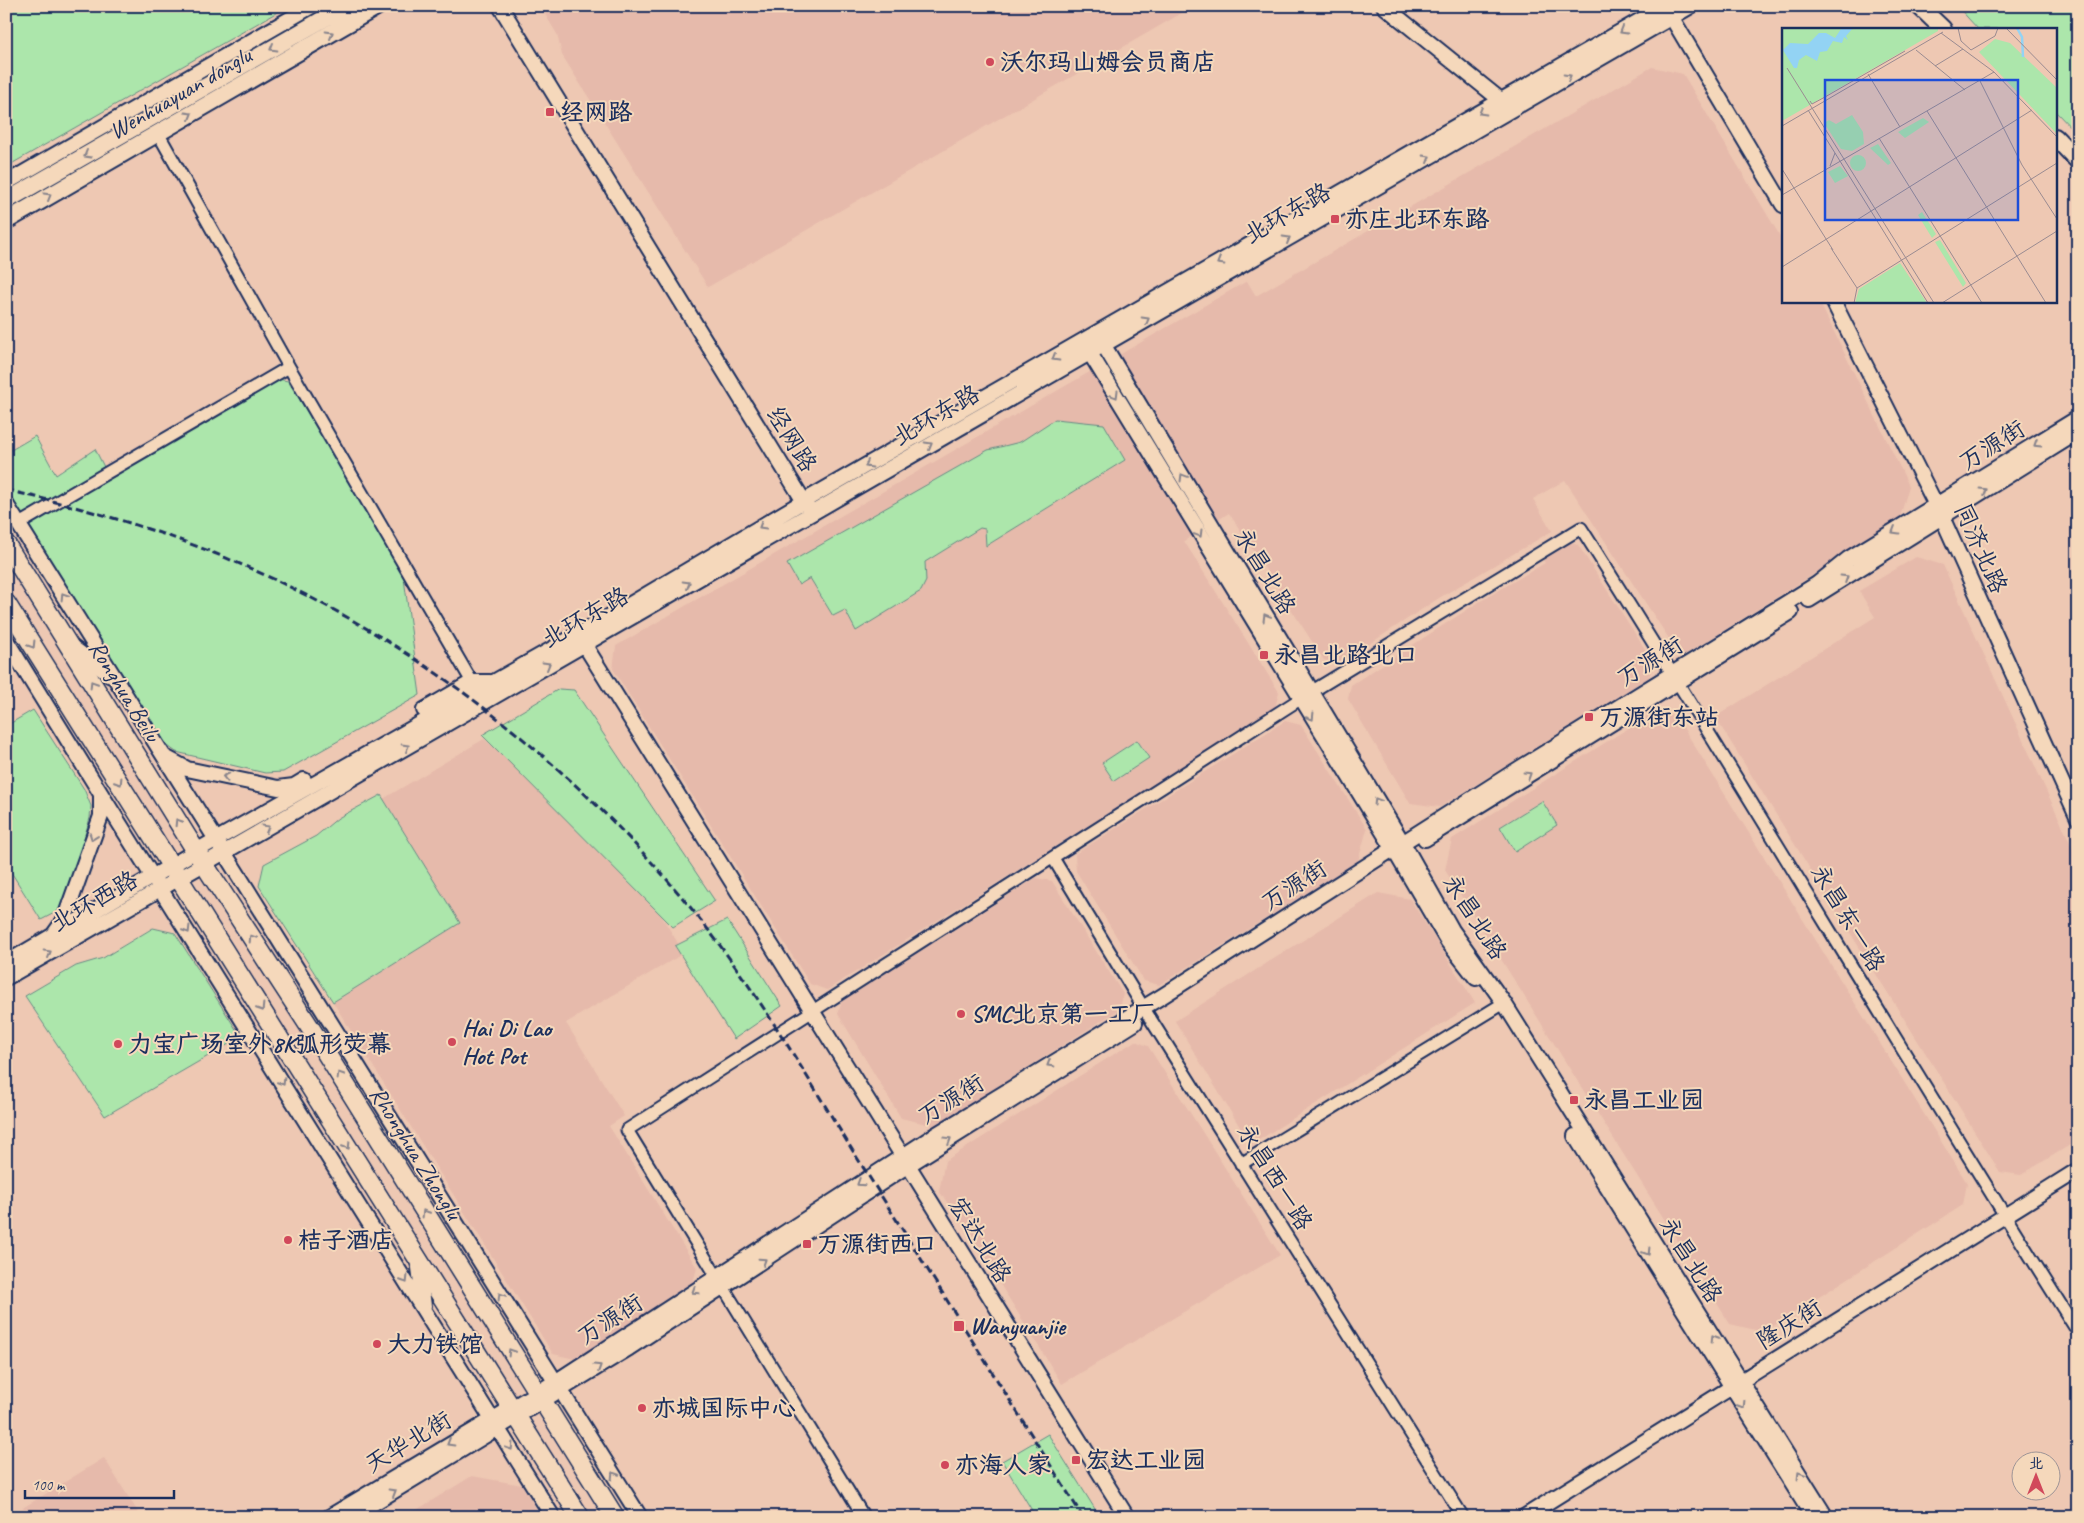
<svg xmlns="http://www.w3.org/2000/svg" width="2084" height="1523" viewBox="0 0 2084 1523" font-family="Caveat,'LXGW WenKai TC',sans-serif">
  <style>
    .built { fill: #e6baab }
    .green { fill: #ace6ab; stroke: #648a84 }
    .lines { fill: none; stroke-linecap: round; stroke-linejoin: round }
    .minor-casing { stroke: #1b2f5e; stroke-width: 15 }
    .tertiary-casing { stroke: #1b2f5e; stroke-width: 18 }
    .secondary-casing { stroke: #1b2f5e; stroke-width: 20 }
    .primary-casing { stroke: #1b2f5e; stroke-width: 21 }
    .minor { stroke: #f5d8bb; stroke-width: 11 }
    .tertiary { stroke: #f5d8bb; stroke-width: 14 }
    .secondary { stroke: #f5d8bb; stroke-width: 16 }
    .primary { stroke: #f5d8bb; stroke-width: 18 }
    .rail { stroke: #1b2f5e; stroke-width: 3; stroke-dasharray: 8 4; stroke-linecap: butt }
    .oneway { stroke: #88848c }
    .poi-dot { fill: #d1495b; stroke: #f5d8bb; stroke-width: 2 }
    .labels { text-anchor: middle; stroke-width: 4; stroke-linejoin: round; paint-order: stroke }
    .poi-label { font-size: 24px; font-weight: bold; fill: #1b2f5e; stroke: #f5d8bb; text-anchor: start }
    .street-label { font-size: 24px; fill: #1b2f5e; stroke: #f5d8bb }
    .inset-river { fill: none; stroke: #93d3f4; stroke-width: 2.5 }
    .inset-road { fill: none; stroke: #9a8b91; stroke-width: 1 }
    .view { fill: #1d4ed8; fill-opacity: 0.15; stroke: #1d4ed8; stroke-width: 2.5 }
    .inset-edge { fill: none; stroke: #1b2f5e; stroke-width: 2.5 }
  </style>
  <rect width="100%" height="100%" fill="#eec8b3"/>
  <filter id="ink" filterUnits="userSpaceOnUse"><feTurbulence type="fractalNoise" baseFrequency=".02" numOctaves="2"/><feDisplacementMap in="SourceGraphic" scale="10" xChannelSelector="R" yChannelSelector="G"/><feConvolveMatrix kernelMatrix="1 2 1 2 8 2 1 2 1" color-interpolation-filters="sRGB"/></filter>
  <g filter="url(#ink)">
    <path class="built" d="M 540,6 L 1194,6 L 708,287 L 562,55 L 557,34 Z
      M 1652,67 L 1683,74 L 1783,241 L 1783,301 L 1819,301 L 1909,486 L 1899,521 L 1681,657 L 1565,480 L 1533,499 L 1552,531 L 1439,598 L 1339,664 L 1324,660 L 1229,513 L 1184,541 L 1279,692 L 1275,708 L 827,990 L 810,984 L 613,669 L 616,646 L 1247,281 L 1256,296 Z
      M 1571,543 L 1578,545 L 1654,663 L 1649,677 L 1440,807 L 1410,803 L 1348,699 L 1351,685 L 1479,602 L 1545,563 L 1543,560 Z
      M 1916,557 L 1943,565 L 2078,860 L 2078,1140 L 2021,1175 L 2000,1172 L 1715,717 L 1875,617 L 1859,591 Z
      M 1654,712 L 1676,716 L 1967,1183 L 1963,1205 L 1764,1332 L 1730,1324 L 1445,870 L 1452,839 Z
      M 1285,721 L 1301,725 L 1367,829 L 1358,861 L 1159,985 L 1144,981 L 1076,871 L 1075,854 Z
      M 484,739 L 570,816 L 629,879 L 662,917 L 684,953 L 566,1023 L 624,1116 L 609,1126 L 697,1268 L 693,1282 L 575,1359 L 553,1354 L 333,1002 L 459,923 L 383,799 Z
      M 1036,878 L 1052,881 L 1123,994 L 1120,1009 L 935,1126 L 901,1118 L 838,1014 L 842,1001 Z
      M 1378,893 L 1410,899 L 1475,1003 L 1251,1145 L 1175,1021 Z
      M 1135,1041 L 1148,1046 L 1280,1255 L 1062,1384 L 966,1229 L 939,1191 L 945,1161 Z
      M 104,1458 L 141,1517 L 8,1517 Z
      M 472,1476 L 522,1485 L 541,1517 L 405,1517 Z"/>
    <path class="green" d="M 6,6 L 288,6 L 6,167 Z
      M 1957,6 L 2078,6 L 2078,135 L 2055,111 L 2055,29 L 1978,29 Z
      M 278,379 L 288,381 L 402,564 L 420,695 L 283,772 L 265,773 L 176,752 L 165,744 L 6,491 L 6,453 L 35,436 L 56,475 L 95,449 L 110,479 Z
      M 1055,419 L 1104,424 L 1125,460 L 986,546 L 985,529 L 980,528 L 925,562 L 926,581 L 921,591 L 856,631 L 845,610 L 833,616 L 810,578 L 799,585 L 787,564 L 988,450 L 1020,442 Z
      M 559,689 L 574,690 L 715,901 L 673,927 L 482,735 Z
      M 33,710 L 84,789 L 91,806 L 90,818 L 65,902 L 62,909 L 41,920 L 6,864 L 6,726 Z
      M 1137,740 L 1149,758 L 1114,781 L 1102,763 Z
      M 381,795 L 460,923 L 333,1002 L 259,886 L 264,864 L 316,836 L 338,818 Z
      M 1542,801 L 1557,825 L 1515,852 L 1500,827 Z
      M 727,920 L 782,1006 L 734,1039 L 675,946 Z
      M 153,928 L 175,933 L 241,1037 L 105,1116 L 25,996 L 76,966 L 103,958 Z
      M 1048,1434 L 1100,1517 L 1036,1517 L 1002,1461 Z"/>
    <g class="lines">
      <g class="minor-casing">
        <path id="minor" d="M 158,133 L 289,367 L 472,682
          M 19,524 L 289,367
          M 1053,858 L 1148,1015 L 1463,1517
          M 1241,1164 L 1504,1003
          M 864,1517 L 627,1130 L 1311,692 L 1581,528 C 1750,794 1909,1066 2078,1332"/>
      </g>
      <g class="tertiary-casing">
        <path id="tertiary" d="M 500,6 L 808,508
          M 1384,6 L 1508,106
          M 1672,18 L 1783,205
          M 6,183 L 312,6
          M 1833,301 L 1942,517 L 2078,818
          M 1100,339 L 1407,850 L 1452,930 L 1504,1003 L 1826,1517
          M 1085,345 L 1393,848 L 1448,942 L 1476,978
          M 6,504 L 640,1517
          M 1809,600 L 2078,432
          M 579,636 L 1127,1517
          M 6,640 L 101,794 L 101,816 L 64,920 L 54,934
          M 72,647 L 111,676
          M 424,710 L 472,682 L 490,682
          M 165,757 L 187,769 L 278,788 L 294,786 L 304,780
          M 101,794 L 553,1517
          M 1425,839 L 1791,612
          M 6,963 L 196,851 L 617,612 L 804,501 L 1665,6
          M 6,978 L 1691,6
          M 1575,1136 L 1813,1517
          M 418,1260 L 424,1306
          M 329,1517 L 555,1382 L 932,1137 L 1164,995 L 1512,773 L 1817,584 L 1848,559 L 2078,418
          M 351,1517 L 629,1348 L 907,1166 L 1135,1023
          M 1524,1517 L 2078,1170"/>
      </g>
      <g class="secondary-casing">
        <path id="secondary" d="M 1919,6 L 1943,29
          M 2055,137 L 2078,161
          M 6,201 L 346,6
          M 6,221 L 378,6"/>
      </g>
      <g class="primary-casing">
        <path id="primary" d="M 6,544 L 204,864 L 311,1029 L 615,1517
          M 6,603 L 580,1517"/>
      </g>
      <use href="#minor" class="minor"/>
      <use href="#tertiary" class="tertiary"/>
      <use href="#secondary" class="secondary"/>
      <use href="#primary" class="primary"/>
      <path class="rail" d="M 6,490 C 77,506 146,526 214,553 C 405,630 575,762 703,923 C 760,996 807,1077 856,1156 C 932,1276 1007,1396 1083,1517"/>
    </g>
    <defs><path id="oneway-chevron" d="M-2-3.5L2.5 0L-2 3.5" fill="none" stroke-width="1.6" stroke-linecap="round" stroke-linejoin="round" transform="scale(1.25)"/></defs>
    <g class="oneway">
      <use href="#oneway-chevron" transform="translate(1623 31) rotate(150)"/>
      <use href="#oneway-chevron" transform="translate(330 34) rotate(-30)"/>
      <use href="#oneway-chevron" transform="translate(273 48) rotate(150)"/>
      <use href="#oneway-chevron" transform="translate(1568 77) rotate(-30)"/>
      <use href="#oneway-chevron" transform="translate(1482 112) rotate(150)"/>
      <use href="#oneway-chevron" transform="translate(189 115) rotate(-30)"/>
      <use href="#oneway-chevron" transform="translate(87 155) rotate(150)"/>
      <use href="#oneway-chevron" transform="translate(1427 158) rotate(-30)"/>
      <use href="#oneway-chevron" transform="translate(48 196) rotate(-30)"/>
      <use href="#oneway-chevron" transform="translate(1287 239) rotate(-30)"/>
      <use href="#oneway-chevron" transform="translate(1220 262) rotate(150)"/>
      <use href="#oneway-chevron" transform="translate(1146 320) rotate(-30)"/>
      <use href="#oneway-chevron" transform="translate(1055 358) rotate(150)"/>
      <use href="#oneway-chevron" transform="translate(1115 395) rotate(59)"/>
      <use href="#oneway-chevron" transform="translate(2037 444) rotate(148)"/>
      <use href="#oneway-chevron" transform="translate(929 445) rotate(-30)"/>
      <use href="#oneway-chevron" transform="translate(868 465) rotate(150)"/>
      <use href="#oneway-chevron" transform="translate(1183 477) rotate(-121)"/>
      <use href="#oneway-chevron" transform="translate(1984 491) rotate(-32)"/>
      <use href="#oneway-chevron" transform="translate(762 526) rotate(149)"/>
      <use href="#oneway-chevron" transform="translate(1895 531) rotate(149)"/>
      <use href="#oneway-chevron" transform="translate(1199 534) rotate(59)"/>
      <use href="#oneway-chevron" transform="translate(1845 578) rotate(-32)"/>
      <use href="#oneway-chevron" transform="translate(687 584) rotate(-30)"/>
      <use href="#oneway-chevron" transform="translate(64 596) rotate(-122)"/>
      <use href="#oneway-chevron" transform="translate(1266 617) rotate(-121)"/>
      <use href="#oneway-chevron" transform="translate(32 645) rotate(58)"/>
      <use href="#oneway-chevron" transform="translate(547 665) rotate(-30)"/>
      <use href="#oneway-chevron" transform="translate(93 684) rotate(-122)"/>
      <use href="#oneway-chevron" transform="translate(1311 717) rotate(58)"/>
      <use href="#oneway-chevron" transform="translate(406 747) rotate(-30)"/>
      <use href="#oneway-chevron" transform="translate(1528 775) rotate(-32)"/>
      <use href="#oneway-chevron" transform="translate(226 777) rotate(-168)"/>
      <use href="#oneway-chevron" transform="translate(119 782) rotate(58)"/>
      <use href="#oneway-chevron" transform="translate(1377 801) rotate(-121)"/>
      <use href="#oneway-chevron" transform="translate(178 822) rotate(-122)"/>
      <use href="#oneway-chevron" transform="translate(266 828) rotate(-30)"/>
      <use href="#oneway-chevron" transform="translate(93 837) rotate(110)"/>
      <use href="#oneway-chevron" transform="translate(187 930) rotate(58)"/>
      <use href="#oneway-chevron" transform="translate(252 938) rotate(-123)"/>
      <use href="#oneway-chevron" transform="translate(48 953) rotate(-30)"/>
      <use href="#oneway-chevron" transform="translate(261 1008) rotate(58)"/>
      <use href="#oneway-chevron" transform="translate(1050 1064) rotate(149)"/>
      <use href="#oneway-chevron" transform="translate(340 1075) rotate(-122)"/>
      <use href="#oneway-chevron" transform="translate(282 1082) rotate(58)"/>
      <use href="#oneway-chevron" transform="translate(948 1140) rotate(-32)"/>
      <use href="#oneway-chevron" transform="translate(347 1146) rotate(58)"/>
      <use href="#oneway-chevron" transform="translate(860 1183) rotate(147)"/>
      <use href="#oneway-chevron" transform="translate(425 1213) rotate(-122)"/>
      <use href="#oneway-chevron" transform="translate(1647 1252) rotate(58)"/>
      <use href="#oneway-chevron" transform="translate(763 1261) rotate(-33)"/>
      <use href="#oneway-chevron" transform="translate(405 1280) rotate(58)"/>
      <use href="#oneway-chevron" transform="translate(695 1291) rotate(147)"/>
      <use href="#oneway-chevron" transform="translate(501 1296) rotate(-122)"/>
      <use href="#oneway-chevron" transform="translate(1714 1338) rotate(-122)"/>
      <use href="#oneway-chevron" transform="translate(511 1352) rotate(-122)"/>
      <use href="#oneway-chevron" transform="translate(598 1367) rotate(-32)"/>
      <use href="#oneway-chevron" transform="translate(1742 1405) rotate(58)"/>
      <use href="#oneway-chevron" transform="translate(450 1443) rotate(149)"/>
      <use href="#oneway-chevron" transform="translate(510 1447) rotate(58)"/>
      <use href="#oneway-chevron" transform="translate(614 1475) rotate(-122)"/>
      <use href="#oneway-chevron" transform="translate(1800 1475) rotate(-122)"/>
      <use href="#oneway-chevron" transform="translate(393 1492) rotate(-31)"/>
    </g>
  </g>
  <g class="poi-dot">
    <circle cx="990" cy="62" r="5"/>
    <rect x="545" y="107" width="10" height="10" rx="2.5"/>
    <rect x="1330" y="214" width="10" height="10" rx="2.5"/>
    <rect x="1259" y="650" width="10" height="10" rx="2.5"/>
    <rect x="1584" y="712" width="10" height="10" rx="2.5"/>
    <circle cx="961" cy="1014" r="5"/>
    <circle cx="452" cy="1042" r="5"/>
    <circle cx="118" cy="1044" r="5"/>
    <rect x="1569" y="1095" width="10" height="10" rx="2.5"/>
    <circle cx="288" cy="1240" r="5"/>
    <rect x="802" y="1239" width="10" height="10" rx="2.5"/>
    <rect x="953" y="1320" width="12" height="12" rx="2.5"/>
    <circle cx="377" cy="1344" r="5"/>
    <circle cx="642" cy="1408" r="5"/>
    <rect x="1071" y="1455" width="10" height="10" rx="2.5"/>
    <circle cx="945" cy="1465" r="5"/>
  </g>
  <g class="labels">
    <g class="poi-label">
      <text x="1000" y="70">沃尔玛山姆会员商店</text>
      <text x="560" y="120">经网路</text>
      <text x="1345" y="227">亦庄北环东路</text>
      <text x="1274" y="663">永昌北路北口</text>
      <text x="1599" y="725">万源街东站</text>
      <text x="971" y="1022">SMC北京第一工厂</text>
      <text x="462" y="1036">Hai Di Lao<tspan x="462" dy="28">Hot Pot</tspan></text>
      <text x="128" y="1052">力宝广场室外8K弧形荧幕</text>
      <text x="1584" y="1108">永昌工业园</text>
      <text x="298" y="1248">桔子酒店</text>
      <text x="817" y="1252">万源街西口</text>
      <text x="970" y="1334">Wanyuanjie</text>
      <text x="387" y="1352">大力铁馆</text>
      <text x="652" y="1416">亦城国际中心</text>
      <text x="1086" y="1468">宏达工业园</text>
      <text x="955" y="1473">亦海人家</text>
    </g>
    <g class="street-label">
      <text transform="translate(180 93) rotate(-30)" y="8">Wenhuayuan donglu</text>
      <text transform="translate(1287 213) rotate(-30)" y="8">北环东路</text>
      <text transform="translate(936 415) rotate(-30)" y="8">北环东路</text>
      <text transform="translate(792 439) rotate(58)" y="8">经网路</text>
      <text transform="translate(1992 445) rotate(-32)" y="8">万源街</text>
      <text transform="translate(1981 548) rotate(66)" y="8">同济北路</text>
      <text transform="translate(1265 571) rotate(59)" y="8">永昌北路</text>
      <text transform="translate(585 617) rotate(-30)" y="8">北环东路</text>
      <text transform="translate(1650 661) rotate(-32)" y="8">万源街</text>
      <text transform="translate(125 691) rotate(58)" y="8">Ronghua Beilu</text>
      <text transform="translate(1294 885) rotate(-33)" y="8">万源街</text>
      <text transform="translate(94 901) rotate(-30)" y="8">北环西路</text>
      <text transform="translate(1475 917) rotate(57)" y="8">永昌北路</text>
      <text transform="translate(1848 918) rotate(59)" y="8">永昌东一路</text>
      <text transform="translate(951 1099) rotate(-32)" y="8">万源街</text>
      <text transform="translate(416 1153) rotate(58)" y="8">Rhonghua Zhonglu</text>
      <text transform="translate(1275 1177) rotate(58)" y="8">永昌西一路</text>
      <text transform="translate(980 1240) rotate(58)" y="8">宏达北路</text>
      <text transform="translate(1691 1260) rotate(58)" y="8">永昌北路</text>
      <text transform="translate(610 1319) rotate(-33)" y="8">万源街</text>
      <text transform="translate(1789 1324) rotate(-32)" y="8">隆庆街</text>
      <text transform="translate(408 1442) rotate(-31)" y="8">天华北街</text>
    </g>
  </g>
  <g transform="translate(1782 28)">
    <rect width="275" height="275" fill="#eec8b3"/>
    <path d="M 0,0 L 156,0 L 156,3 L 0,93 ZM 213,11 L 228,15 L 275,60 L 275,106 L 197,24 ZM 70,87 L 81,104 L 82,116 L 70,123 L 59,121 L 42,95 L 47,92 L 54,96 ZM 141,90 L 147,94 L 123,110 L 116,104 ZM 96,116 L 109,135 L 106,137 L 88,120 ZM68 135a8 8 0 1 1 16 0a8 8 0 1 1-16 0ZM 58,138 L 66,148 L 53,155 L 46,144 ZM 140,184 L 154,206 L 150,210 L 136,187 ZM 158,212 L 184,255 L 181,259 L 153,214 ZM 118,235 L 145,275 L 73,275 L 77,261 Z" fill="#ace6ab"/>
    <path d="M 71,0 L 64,8 L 66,12 L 62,9 L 60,15 L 51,13 L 45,23 L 38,24 L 35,33 L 24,27 L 17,32 L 15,40 L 12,40 L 1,22 L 8,15 L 26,16 L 37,5 L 44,5 L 53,10 L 59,1 Z" fill="#93d3f4"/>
    <path class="inset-river" d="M 235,0 L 240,9 L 241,29"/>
    <path class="inset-road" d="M 176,0 L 179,13 L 189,22 L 213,8 L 216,0M 224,0 L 275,52M 159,5 L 212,44 L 275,109M 134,22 L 183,62M 153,38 L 181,21M 5,40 L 152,275M 86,46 L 118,99M 198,53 L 240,137 L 275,191M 28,73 L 30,76 L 43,69 L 123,23M 26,82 L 53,125 L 48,138M 145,83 L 264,275M 0,98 L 161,4M 97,110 L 200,275M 53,125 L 146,275M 0,141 L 51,222M 0,167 L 212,44M 49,220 L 75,260M 0,239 L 250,82M 72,275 L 75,260 L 275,135M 160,275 L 275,203"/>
    <path class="view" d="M 43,52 L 236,52 L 236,192 L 43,192 Z"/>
    <rect width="275" height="275" class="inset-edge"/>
  </g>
  <rect width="2084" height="1523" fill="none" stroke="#f5d8bb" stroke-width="25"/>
  <rect x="12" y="12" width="2059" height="1498" fill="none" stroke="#1b2f5e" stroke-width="2" filter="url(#ink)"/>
  <g transform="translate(2036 1476)"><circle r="24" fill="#f5d8bb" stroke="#9e9496"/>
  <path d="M0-4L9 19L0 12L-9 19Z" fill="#d1495b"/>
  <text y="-8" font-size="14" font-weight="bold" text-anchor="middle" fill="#1b2f5e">北</text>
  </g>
  <path d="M25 1490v8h149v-8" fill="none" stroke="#1b2f5e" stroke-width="2.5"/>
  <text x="32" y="1490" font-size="15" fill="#1b2f5e" stroke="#f5d8bb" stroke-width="4" paint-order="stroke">100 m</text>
</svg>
